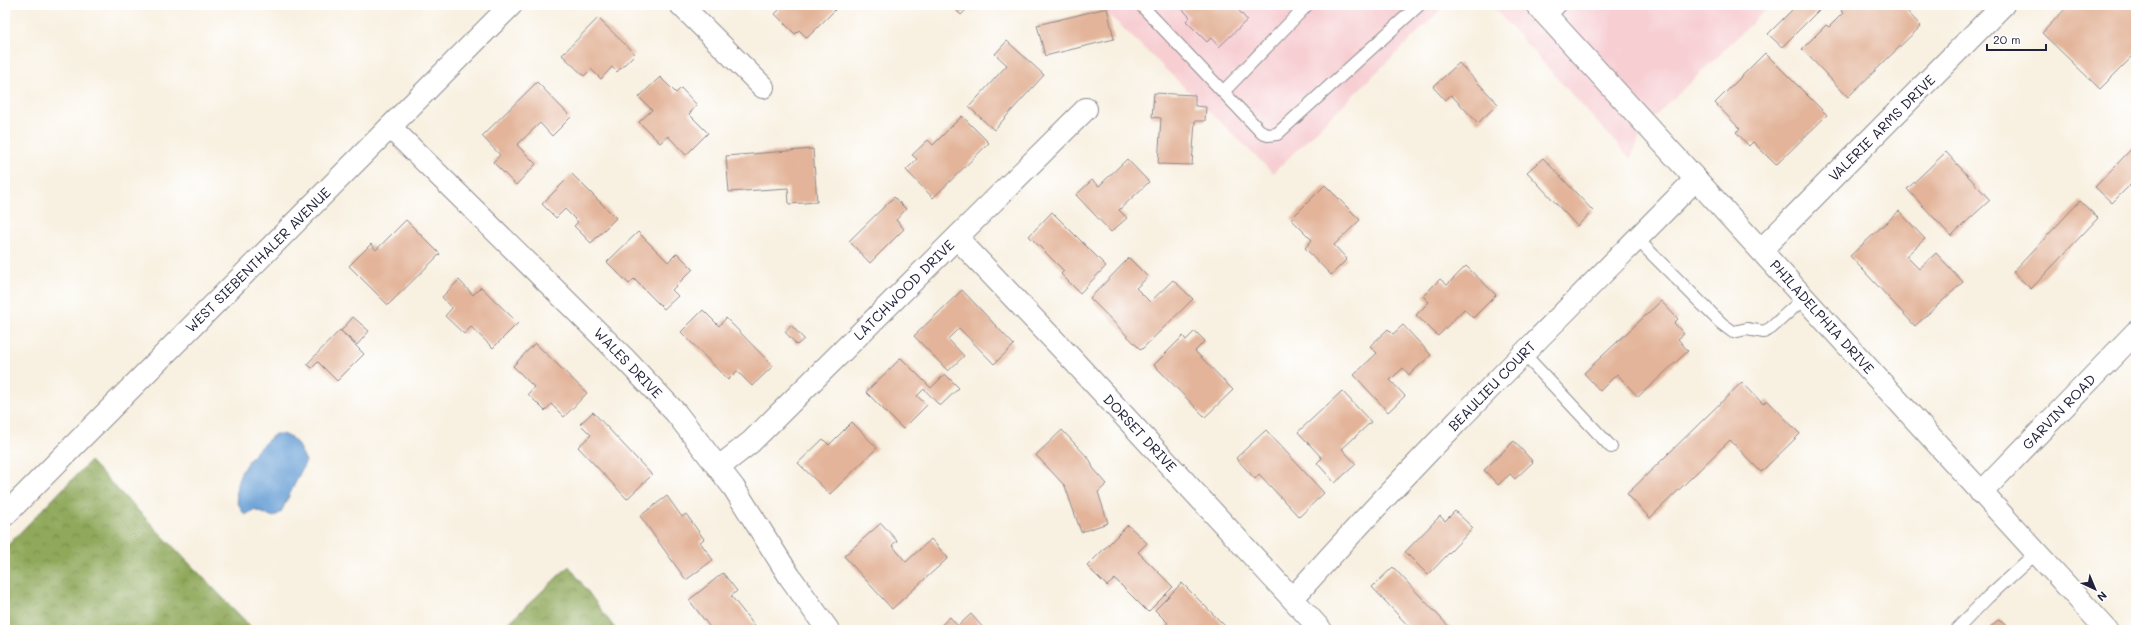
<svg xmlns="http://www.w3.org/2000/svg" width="2141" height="635" viewBox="0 0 2141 635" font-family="Mali,sans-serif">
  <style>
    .built { fill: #f7cfd3 }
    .forest { fill: url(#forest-crowns); stroke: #58654a }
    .water { fill: #659dd4; stroke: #446088 }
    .building { fill: #e3b499 }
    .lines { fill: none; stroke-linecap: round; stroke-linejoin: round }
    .service-casing { stroke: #8d898e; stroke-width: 14 }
    .minor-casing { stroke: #8d898e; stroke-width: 24 }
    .secondary-casing { stroke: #8d898e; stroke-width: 24 }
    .service { stroke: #fff; stroke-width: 12 }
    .minor { stroke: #fff; stroke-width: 22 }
    .secondary { stroke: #fff; stroke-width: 22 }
    .labels { text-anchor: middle; stroke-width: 3.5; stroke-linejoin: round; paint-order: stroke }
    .street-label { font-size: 14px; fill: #22223b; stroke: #fff }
  </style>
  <defs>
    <pattern id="forest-crowns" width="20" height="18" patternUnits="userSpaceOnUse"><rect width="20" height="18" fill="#8fa85a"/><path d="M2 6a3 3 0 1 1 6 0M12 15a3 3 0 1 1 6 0" fill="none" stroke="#74884c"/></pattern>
  </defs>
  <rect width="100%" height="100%" fill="#fff"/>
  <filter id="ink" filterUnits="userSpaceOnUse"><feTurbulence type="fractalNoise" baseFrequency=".025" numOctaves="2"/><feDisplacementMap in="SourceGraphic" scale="8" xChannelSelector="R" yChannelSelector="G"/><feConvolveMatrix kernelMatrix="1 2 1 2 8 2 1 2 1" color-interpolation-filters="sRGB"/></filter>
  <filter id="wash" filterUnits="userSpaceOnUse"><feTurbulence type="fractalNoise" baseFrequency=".012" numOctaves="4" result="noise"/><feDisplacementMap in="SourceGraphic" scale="16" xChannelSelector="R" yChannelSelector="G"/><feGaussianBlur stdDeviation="0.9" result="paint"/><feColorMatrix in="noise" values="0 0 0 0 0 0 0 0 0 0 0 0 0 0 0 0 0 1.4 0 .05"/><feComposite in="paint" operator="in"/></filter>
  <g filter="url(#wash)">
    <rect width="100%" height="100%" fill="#f8f0e0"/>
    <path class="built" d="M 1099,5 L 1446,5 L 1273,173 Z
      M 1491,5 L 1771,5 L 1646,125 L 1630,159 Z"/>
    <path class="forest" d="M 90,461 L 254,630 L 5,630 L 5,548 Z
      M 569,566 L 616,630 L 501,630 Z"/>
    <path class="water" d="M 275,434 C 295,433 298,446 306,461 L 281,512 L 274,517 L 254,510 L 245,515 C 221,485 252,453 275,434 Z"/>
    <g id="blocks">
      <path class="building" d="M 774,5 L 830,5 L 835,10 L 807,38 L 799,30 L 795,34 L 775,14 L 779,10 Z
        M 951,5 L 971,5 L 961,15 Z
        M 1178,5 L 1234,5 L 1247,20 L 1219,47 L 1211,38 L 1207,42 L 1186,21 L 1190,17 Z
        M 1797,5 L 1824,5 L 1782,47 L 1768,34 Z
        M 1847,5 L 1901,5 L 1921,26 L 1848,97 L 1802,49 L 1826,25 L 1829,27 L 1843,13 L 1841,11 Z
        M 2069,5 L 2136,5 L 2136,53 L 2100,89 L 2042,33 Z
        M 1107,8 L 1114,39 L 1045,56 L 1037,25 Z
        M 598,18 L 635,54 L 617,72 L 612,67 L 601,79 L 591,69 L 584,76 L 562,55 Z
        M 1007,41 L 1044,75 L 994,130 L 969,107 L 1007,65 L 995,54 Z
        M 1765,53 L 1827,115 L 1776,165 L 1753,142 L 1749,146 L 1736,132 L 1740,129 L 1715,103 Z
        M 1459,63 L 1498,104 L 1478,123 L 1451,95 L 1445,100 L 1433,87 Z
        M 660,77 L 676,93 L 681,88 L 697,105 L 689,114 L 708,133 L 686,155 L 668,136 L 660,143 L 639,122 L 652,110 L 639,97 Z
        M 537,82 L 571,117 L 552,136 L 540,123 L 517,145 L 536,164 L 516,185 L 493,162 L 500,155 L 482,136 Z
        M 1154,93 L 1195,95 L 1195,106 L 1206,107 L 1205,121 L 1195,121 L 1192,165 L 1158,164 L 1161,118 L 1152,117 Z
        M 962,116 L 989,143 L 933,198 L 906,170 L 917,159 L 912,155 L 928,140 L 933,145 Z
        M 2136,144 L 2136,179 L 2112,203 L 2095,187 Z
        M 813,149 L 817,202 L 789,204 L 788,188 L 729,192 L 726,156 Z
        M 1946,152 L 1990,200 L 1951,236 L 1907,189 Z
        M 1543,158 L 1593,211 L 1577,226 L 1527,172 Z
        M 1127,159 L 1149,182 L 1119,210 L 1127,218 L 1111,232 L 1076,195 L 1092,180 L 1099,186 Z
        M 572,174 L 616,218 L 591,243 L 574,226 L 578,222 L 565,209 L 556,218 L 542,204 Z
        M 1325,185 L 1360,220 L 1334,245 L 1347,259 L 1331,275 L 1305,248 L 1312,240 L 1291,219 Z
        M 894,197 L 906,209 L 896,220 L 904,229 L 870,263 L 849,241 Z
        M 2080,201 L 2098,218 L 2031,289 L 2013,272 Z
        M 1899,211 L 1925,239 L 1906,256 L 1919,269 L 1936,253 L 1963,282 L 1915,326 L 1850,256 Z
        M 1052,212 L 1106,266 L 1080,293 L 1061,274 L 1064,271 L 1029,236 Z
        M 406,220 L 440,254 L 388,305 L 349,266 L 371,244 L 376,250 Z
        M 638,232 L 668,262 L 677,253 L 693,269 L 672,290 L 678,296 L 664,309 L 634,279 L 629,284 L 607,262 Z
        M 1129,258 L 1148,277 L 1136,288 L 1150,302 L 1173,280 L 1193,299 L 1141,350 L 1090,298 Z
        M 1466,266 L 1496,295 L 1473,318 L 1464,309 L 1438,336 L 1416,315 L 1429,302 L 1423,296 L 1440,279 L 1447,285 Z
        M 459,280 L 473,295 L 481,287 L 518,323 L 493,348 L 471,327 L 464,334 L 445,316 L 452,308 L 442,297 Z
        M 962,290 L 1014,345 L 994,364 L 959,328 L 948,339 L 964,356 L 948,371 L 914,336 Z
        M 1661,301 L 1678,319 L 1674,323 L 1684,334 L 1678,339 L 1688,351 L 1638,397 L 1617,374 L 1600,391 L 1584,373 Z
        M 703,310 L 719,326 L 726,318 L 773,366 L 752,386 L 737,371 L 728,380 L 681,332 Z
        M 353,317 L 369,331 L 357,345 L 341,331 Z
        M 791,325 L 804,339 L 797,345 L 785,332 Z
        M 1403,325 L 1431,355 L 1409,375 L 1403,368 L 1390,380 L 1405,396 L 1388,412 L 1354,375 L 1377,353 L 1370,346 L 1388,329 L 1393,334 Z
        M 340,330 L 364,354 L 337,381 L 318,362 L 312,368 L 307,364 Z
        M 1195,331 L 1205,341 L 1195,351 L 1233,390 L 1205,417 L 1154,365 L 1183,336 L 1186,340 Z
        M 535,343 L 587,393 L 564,417 L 551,404 L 545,411 L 528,394 L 534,387 L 513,366 Z
        M 901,358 L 931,388 L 945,374 L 959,388 L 940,406 L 924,389 L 917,396 L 927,405 L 903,429 L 866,392 Z
        M 1742,382 L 1763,404 L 1767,400 L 1800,434 L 1761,472 L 1730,440 L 1650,518 L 1627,494 Z
        M 1342,391 L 1371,422 L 1342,449 L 1356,464 L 1335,483 L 1317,463 L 1322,458 L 1298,432 Z
        M 593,412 L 652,475 L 627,499 L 578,447 L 591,435 L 580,424 Z
        M 852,422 L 877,448 L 830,494 L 798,463 L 823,439 L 829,445 Z
        M 1062,430 L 1090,460 L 1093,468 L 1107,484 L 1098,492 L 1108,523 L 1081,532 L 1065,486 L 1036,455 Z
        M 1266,430 L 1324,493 L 1299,517 L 1259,474 L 1255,479 L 1236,458 Z
        M 1514,441 L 1533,462 L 1515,479 L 1510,474 L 1498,485 L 1484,470 Z
        M 667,496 L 682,517 L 686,514 L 704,539 L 700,542 L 713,560 L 686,580 L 640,516 Z
        M 1455,511 L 1473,528 L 1428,575 L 1405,552 L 1440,516 L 1445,521 Z
        M 881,523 L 897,541 L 892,545 L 906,562 L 931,539 L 948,558 L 892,609 L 844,556 Z
        M 1128,525 L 1147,543 L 1138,552 L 1173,587 L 1148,612 L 1115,579 L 1107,586 L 1087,566 Z
        M 1393,567 L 1452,630 L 1412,630 L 1372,587 Z
        M 723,573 L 737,591 L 731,596 L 758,630 L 712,630 L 689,600 Z
        M 1182,583 L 1229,630 L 1169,630 L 1165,626 L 1168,623 L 1155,610 Z
        M 971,614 L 985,630 L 936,630 L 950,617 L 958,626 Z
        M 1999,619 L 2010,630 L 1987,630 Z"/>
    </g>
  </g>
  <g filter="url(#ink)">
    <use href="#blocks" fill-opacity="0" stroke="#8d898e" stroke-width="1"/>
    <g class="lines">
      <g class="service-casing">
        <path id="service" d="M 1141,5 L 1262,133 L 1268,135 L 1277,134 L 1419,5
          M 1549,17 L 1561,5
          M 1223,92 L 1307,5
          M 1637,239 L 1721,323 L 1733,332 L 1747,329 L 1764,332 L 1771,328 L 1804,298
          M 1523,353 L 1611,447
          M 1956,630 L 1988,597 L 2036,553"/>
      </g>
      <g class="minor-casing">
        <path id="minor" d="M 681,5 L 763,87
          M 390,127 L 624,358 L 676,413 L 734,488 L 790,577 L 828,630
          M 957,238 L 1070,357 L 1321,630
          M 1761,250 L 2003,5
          M 719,467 L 751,442 L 1086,109
          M 1981,493 L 2136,332
          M 1293,598 C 1422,453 1560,317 1696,179"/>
      </g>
      <g class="secondary-casing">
        <path id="secondary" d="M 1537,5 L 2107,630
          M 5,515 L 511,5"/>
      </g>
      <use href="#service" class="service"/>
      <use href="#minor" class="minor"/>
      <use href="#secondary" class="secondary"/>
    </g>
  </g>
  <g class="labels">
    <g class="street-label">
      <text transform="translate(1882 128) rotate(-45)" y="5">VALERIE ARMS DRIVE</text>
      <text transform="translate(258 260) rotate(-45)" y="5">WEST SIEBENTHALER AVENUE</text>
      <text transform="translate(904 290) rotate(-45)" y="5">LATCHWOOD DRIVE</text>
      <text transform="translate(1822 317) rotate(48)" y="5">PHILADELPHIA DRIVE</text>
      <text transform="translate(628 363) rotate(46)" y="5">WALES DRIVE</text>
      <text transform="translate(1492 386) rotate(-46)" y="5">BEAULIEU COURT</text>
      <text transform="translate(2059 412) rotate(-46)" y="5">GARVIN ROAD</text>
      <text transform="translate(1140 433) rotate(47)" y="5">DORSET DRIVE</text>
    </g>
  </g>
  <rect width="2141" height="635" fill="none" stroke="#fff" stroke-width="20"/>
  <g transform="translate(2095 589) rotate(136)" stroke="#ffffff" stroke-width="3" paint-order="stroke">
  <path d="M0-3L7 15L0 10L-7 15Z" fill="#22223b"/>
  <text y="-6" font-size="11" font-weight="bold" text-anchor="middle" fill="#22223b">N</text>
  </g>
  <path d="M1987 44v6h59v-6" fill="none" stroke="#22223b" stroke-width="2"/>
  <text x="1993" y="44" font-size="12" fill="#22223b" stroke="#ffffff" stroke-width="3" paint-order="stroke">20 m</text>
</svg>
